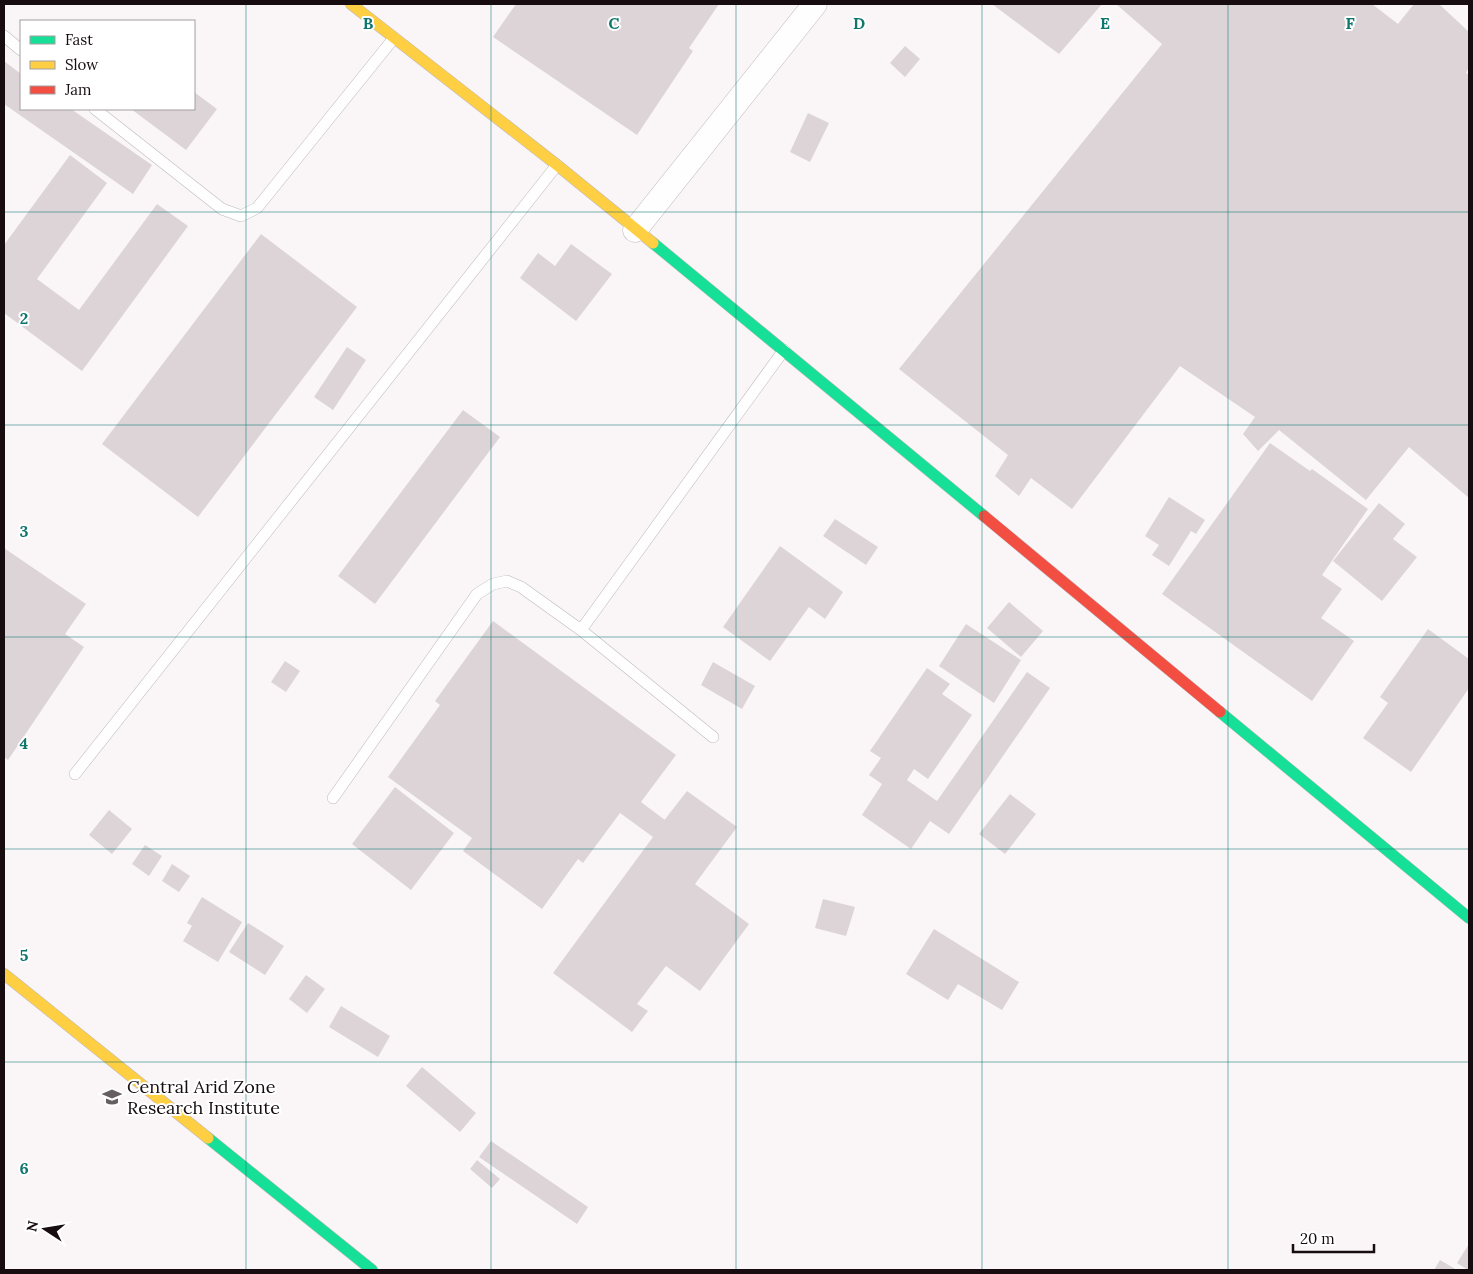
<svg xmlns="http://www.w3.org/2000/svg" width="1473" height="1274" viewBox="0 0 1473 1274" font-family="Lora,serif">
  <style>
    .building { fill: #dcd4d7 }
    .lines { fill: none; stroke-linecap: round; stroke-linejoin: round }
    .lane-casing { stroke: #bfb8ba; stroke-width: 12 }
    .street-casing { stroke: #bfb8ba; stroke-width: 25 }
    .fast-casing { stroke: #bfb8ba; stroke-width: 12 }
    .slow-casing { stroke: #bfb8ba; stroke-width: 12 }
    .jam-casing { stroke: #bfb8ba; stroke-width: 12 }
    .lane { stroke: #fefefe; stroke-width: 11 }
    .street { stroke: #fefefe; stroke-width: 24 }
    .fast { stroke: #16e098; stroke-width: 11 }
    .slow { stroke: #ffcf43; stroke-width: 11 }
    .jam { stroke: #f24e42; stroke-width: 11 }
    .grid { fill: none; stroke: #0f766e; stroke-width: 1; stroke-opacity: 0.55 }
    .labels { text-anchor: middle; stroke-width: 4; stroke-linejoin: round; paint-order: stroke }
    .poi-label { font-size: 18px; fill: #170d10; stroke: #fff; text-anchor: start }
    .grid-label { font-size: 16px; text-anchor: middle; font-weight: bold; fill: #0f766e; stroke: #fff; stroke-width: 4; stroke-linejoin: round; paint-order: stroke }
  </style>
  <rect width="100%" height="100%" fill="#faf6f8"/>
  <path class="building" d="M 516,4 L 719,4 L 689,48 L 693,51 L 637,135 L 493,37 Z
    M 992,4 L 1102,4 L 1059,54 Z
    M 1116,4 L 1372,4 L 1398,24 L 1414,4 L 1439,4 L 1469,32 L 1469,67 L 1466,73 L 1469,75 L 1469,498 L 1409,447 L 1366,500 L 1279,430 L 1258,451 L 1243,434 L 1255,417 L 1180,366 L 1072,509 L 1031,478 L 1019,496 L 995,476 L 1008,455 L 899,369 L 1162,44 Z
    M 905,46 L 920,59 L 905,77 L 890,63 Z
    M 4,61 L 21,74 L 21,109 L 71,109 L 152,165 L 133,194 L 4,104 Z
    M 194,92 L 217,109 L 186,150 L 131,109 L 194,109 Z
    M 808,113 L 829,123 L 810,162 L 790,152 Z
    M 70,155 L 107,183 L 37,279 L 79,310 L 157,204 L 188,226 L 82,371 L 4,313 L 4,245 Z
    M 261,234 L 357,307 L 198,517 L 102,444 Z
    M 571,244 L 612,274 L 576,321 L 520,278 L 538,253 L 555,266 Z
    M 347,347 L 366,360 L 333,410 L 314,397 Z
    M 463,410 L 500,437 L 375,604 L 338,576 Z
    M 1270,443 L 1310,471 L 1312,469 L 1368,509 L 1322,575 L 1342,589 L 1321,618 L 1354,641 L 1312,701 L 1162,594 Z
    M 1169,497 L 1205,520 L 1196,534 L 1191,531 L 1169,566 L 1152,555 L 1159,545 L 1145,536 Z
    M 1379,503 L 1405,524 L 1393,539 L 1417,557 L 1382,601 L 1333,561 Z
    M 835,519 L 878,547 L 866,565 L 823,536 Z
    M 780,546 L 843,592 L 825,619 L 809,607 L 770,661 L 723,627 Z
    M 4,548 L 86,604 L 65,634 L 84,647 L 8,760 L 4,757 Z
    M 1009,602 L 1043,631 L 1021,657 L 987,628 Z
    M 493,621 L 676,755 L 641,802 L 665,820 L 659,827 L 687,791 L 737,827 L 695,884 L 749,924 L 700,991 L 666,966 L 637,1004 L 648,1011 L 632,1032 L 553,973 L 653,837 L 620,813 L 583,863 L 578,859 L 542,909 L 463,851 L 472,838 L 388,777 L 440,705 L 435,701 Z
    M 966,624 L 1021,660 L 994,703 L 939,666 Z
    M 1428,629 L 1469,659 L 1469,688 L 1411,772 L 1363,738 L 1388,703 L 1380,697 Z
    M 285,661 L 300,671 L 286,692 L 271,682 Z
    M 713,662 L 755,686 L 742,709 L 701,685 Z
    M 927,668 L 950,684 L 942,694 L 972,715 L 928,779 L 914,769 L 907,780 L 937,801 L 1027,672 L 1050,688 L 949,834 L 930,821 L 911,849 L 862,815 L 882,784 L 869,775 L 881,758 L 870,751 Z
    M 395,787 L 454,833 L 411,890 L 352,844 Z
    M 1010,794 L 1036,814 L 1005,854 L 979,834 Z
    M 109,810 L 132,829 L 112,854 L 89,835 Z
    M 145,845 L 162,856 L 149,876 L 132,864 Z
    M 172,864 L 190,876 L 179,892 L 162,881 Z
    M 202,897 L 242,922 L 218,962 L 183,941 L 192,926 L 187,923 Z
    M 823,899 L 855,907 L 846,936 L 815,928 Z
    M 248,923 L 284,946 L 265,975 L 229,952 Z
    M 934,929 L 1019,982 L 1002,1010 L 958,984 L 948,1000 L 906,974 Z
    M 306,975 L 325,989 L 307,1013 L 289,999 Z
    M 341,1006 L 390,1036 L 378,1057 L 329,1027 Z
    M 422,1067 L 476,1113 L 460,1132 L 406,1086 Z
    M 491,1141 L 588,1207 L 577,1224 L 479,1157 Z
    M 477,1160 L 500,1179 L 492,1188 L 470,1169 Z
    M 1469,1244 L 1469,1270 L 1468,1270 L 1457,1263 Z
    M 1440,1260 L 1457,1270 L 1434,1270 Z"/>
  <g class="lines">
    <g class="lane-casing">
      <path id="lane" d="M 4,36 L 21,50
        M 95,109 L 222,209 L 241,216 L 257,208 L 394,38
        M 581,630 L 784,350
        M 75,774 L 557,165
        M 333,798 L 477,594 L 493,584 L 507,581 L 521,587 L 581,630 L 713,737"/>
    </g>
    <g class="street-casing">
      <path id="street" d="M 635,230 L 815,4"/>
    </g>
    <g class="fast-casing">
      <path id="fast" d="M 653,243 L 984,516
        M 1220,712 L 1469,918
        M 208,1138 L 372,1270"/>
    </g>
    <g class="slow-casing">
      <path id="slow" d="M 351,4 L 557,165 L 653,243
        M 4,974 L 208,1138"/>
    </g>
    <g class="jam-casing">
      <path id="jam" d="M 984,516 L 1220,712"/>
    </g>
    <use href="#lane" class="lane"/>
    <use href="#street" class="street"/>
    <use href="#fast" class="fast"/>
    <use href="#slow" class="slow"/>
    <use href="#jam" class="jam"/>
  </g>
  <path class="grid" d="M 246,4 L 246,1270M 491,4 L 491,1270M 736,4 L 736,1270M 982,4 L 982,1270M 1228,4 L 1228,1270M 4,212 L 1469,212M 4,425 L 1469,425M 4,637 L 1469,637M 4,849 L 1469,849M 4,1062 L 1469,1062"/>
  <defs>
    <g id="university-bare" transform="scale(1.5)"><path d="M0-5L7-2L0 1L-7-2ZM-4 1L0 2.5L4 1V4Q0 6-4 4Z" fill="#665f61" stroke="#fff" stroke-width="2.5" paint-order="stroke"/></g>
  </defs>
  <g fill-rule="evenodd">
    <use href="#university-bare" x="112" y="1097"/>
  </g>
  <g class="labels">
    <g class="poi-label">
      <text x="127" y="1093">Central Arid Zone<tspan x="127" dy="21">Research Institute</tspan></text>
    </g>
  </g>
  <g class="grid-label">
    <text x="368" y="29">B</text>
    <text x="614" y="29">C</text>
    <text x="859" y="29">D</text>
    <text x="1105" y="29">E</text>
    <text x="1350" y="29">F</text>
    <text x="24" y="324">2</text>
    <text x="24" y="537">3</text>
    <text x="24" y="749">4</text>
    <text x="24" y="961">5</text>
    <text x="24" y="1174">6</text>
  </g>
  <rect width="1473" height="1274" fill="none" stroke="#170d10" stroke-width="10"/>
  <rect x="20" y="20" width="175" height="90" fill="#ffffff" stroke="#a29e9f"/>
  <rect x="30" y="36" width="25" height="8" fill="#16e098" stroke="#a29e9f"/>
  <text x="65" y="45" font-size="15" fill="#170d10">Fast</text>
  <rect x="30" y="61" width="25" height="8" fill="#ffcf43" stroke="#a29e9f"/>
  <text x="65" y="70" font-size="15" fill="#170d10">Slow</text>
  <rect x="30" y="86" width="25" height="8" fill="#f24e42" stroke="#a29e9f"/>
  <text x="65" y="95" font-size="15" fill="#170d10">Jam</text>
  <g transform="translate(45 1229) rotate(282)" stroke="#ffffff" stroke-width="4" paint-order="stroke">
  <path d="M0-4L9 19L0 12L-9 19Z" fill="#170d10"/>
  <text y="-8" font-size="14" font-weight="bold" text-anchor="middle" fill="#170d10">N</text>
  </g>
  <path d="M1293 1244v8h81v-8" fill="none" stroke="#170d10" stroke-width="2.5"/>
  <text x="1300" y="1244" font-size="15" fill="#170d10" stroke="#ffffff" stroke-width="4" paint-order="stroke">20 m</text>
</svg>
